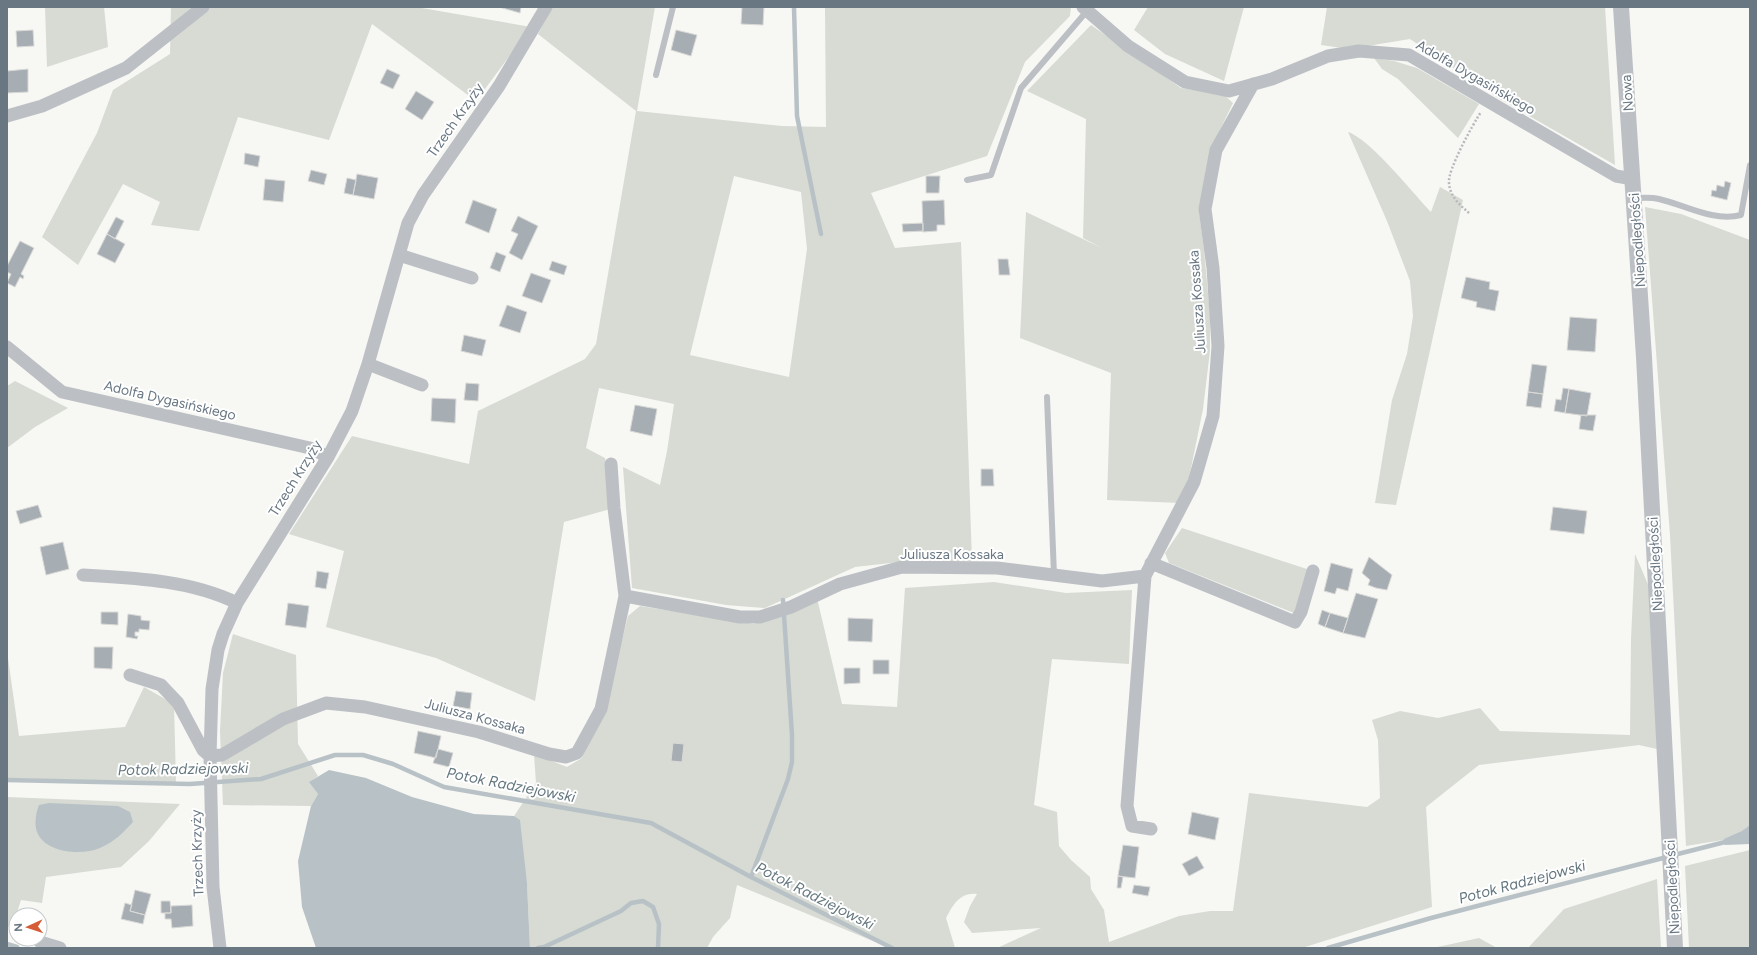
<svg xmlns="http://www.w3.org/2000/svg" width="1757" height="955" viewBox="0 0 1757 955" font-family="Figtree,sans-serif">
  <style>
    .green { fill: #d7dbd4; fill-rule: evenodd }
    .water { fill: #b8c2c6 }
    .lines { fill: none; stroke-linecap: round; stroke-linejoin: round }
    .stream { stroke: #b8c2c6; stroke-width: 4.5 }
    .building { fill: #a7aeb3; stroke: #d9d9d7 }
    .path { stroke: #b7babd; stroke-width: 2.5; stroke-dasharray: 2 2; stroke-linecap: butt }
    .service { stroke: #bcc0c4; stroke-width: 6 }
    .minor { stroke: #bcc0c4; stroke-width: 13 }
    .tertiary { stroke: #bcc0c4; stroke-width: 16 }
    .labels { text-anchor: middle; stroke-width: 4; stroke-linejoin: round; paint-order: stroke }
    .street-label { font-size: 14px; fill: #697783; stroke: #fff }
    .water-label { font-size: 15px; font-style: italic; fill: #64777f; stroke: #fff }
  </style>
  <rect width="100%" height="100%" fill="#f7f7f4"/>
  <path class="green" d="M 45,7 L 104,7 L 108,47 L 47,67 Z
    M 171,7 L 416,7 L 531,27 L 476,101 L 372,24 L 329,140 L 238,117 L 199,231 L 151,225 L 160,202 L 123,184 L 78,265 L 42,237 L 97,133 L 113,90 L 170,54 Z
    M 552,7 L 655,7 L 637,111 L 782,126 L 826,127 L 825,7 L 1071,7 L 1070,16 L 1025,62 L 987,156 L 871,193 L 895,248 L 961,242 L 972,561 L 931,562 L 926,559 L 855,567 L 765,608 L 726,605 L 632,588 L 623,467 L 660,485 L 667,451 L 674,404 L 599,388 L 586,448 L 605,458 L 614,508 L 564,522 L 535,701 L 436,658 L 326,627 L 344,551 L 289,534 L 352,436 L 469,464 L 478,411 L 585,359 L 596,344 L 636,111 L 538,34 ZM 734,176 L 801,192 L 807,249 L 789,377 L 690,355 Z
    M 1148,7 L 1244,7 L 1224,81 L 1165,54 L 1134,30 Z
    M 1327,7 L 1605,7 L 1615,165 L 1498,98 L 1410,39 L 1349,49 L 1321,45 Z
    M 1091,25 L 1181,88 L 1223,94 L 1233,103 L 1211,148 L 1199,211 L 1204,250 L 1210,315 L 1210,351 L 1203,409 L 1189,478 L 1180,503 L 1107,500 L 1111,373 L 1020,338 L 1026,212 L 1102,248 L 1083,238 L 1086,119 L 1027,91 Z
    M 1374,58 L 1394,61 L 1417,68 L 1479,104 L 1458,138 L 1398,79 L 1382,69 Z
    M 1348,132 C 1370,139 1413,193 1431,212 L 1440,187 L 1463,200 L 1396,505 L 1375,503 L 1392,400 L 1407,354 L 1413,316 L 1410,281 L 1387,221 Z
    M 1645,207 L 1681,214 L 1750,240 L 1750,825 L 1735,838 L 1686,846 L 1670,535 Z
    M 15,381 L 68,408 L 35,427 L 7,448 L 7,386 Z
    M 1182,528 L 1313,571 L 1294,613 L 1169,563 L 1165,553 Z
    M 1635,554 L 1650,589 L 1657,749 L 1639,745 L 1479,765 L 1426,807 L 1432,907 L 1302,948 L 997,948 L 1041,928 L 972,933 L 964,922 L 970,906 L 977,894 C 960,892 953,905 946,918 L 955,948 L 890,948 L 737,885 L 730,918 L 713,937 L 707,948 L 530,948 L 527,883 L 514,816 L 536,783 L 534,754 L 567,767 L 582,758 L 609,693 L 628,616 L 640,606 L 754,624 L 817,598 L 842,704 L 897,707 L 905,588 L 994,582 L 1066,593 L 1132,590 L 1129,664 L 1052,659 L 1034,805 L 1057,812 L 1059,846 L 1071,860 L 1090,877 L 1091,889 L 1104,910 L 1109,942 L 1179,916 L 1210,911 L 1233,911 L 1249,793 L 1367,807 L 1380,798 L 1378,740 L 1372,720 L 1400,711 L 1438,718 L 1480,708 L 1500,731 L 1630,735 L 1631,639 Z
    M 233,634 L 296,655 L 298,744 L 318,776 L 310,782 L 318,794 L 311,806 L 223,805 L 220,731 L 223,673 Z
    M 7,651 L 19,736 L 125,727 L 144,687 L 174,704 L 176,783 L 7,778 Z
    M 7,797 L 180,804 L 149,841 L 121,867 L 46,877 L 42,903 L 21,900 L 12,928 L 7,926 Z
    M 1750,850 L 1750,948 L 1689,948 L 1685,866 Z
    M 1657,879 L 1661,948 L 1528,948 L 1564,909 Z
    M 1479,938 L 1497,948 L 1432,948 L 1433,948 Z"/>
  <path class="water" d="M 329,770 L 366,778 L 412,797 L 474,814 L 514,816 L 520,820 L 527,883 L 530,948 L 316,948 L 302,907 L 298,861 L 311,806 L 318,794 L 309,782 Z
    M 49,803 L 118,806 L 130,812 L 133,822 C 123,833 114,842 100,848 C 82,856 45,853 37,832 C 34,824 36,812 39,805 Z
    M 1750,825 L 1750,844 L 1725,845 L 1723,842 L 1724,839 L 1742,831 Z"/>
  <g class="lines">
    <path class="stream" d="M 794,7 L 797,116 L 821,234
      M 7,780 L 190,784 L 261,779 L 335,755 L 363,755 L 393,764 L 444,787 L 651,823 L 751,877 L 892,948
      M 1674,855 L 1729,841
      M 751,877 L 788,779 L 792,762 L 792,735 L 783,600
      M 7,944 L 17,947
      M 538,948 L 544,947 L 621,911 L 631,903 L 643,901 L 653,907 L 659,924 L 658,948
      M 1328,948 L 1431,918 L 1667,857"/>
  </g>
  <path class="building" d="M 499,7 L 521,7 L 520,13 Z
    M 742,7 L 764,7 L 763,25 L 741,24 Z
    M 33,30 L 34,46 L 17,47 L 16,31 Z
    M 676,30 L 697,35 L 691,56 L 671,50 Z
    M 28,69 L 28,92 L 7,93 L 7,71 Z
    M 387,69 L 400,75 L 393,89 L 380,83 Z
    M 416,91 L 434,102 L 422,120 L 405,109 Z
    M 245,153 L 260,156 L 258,167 L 244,164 Z
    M 311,170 L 327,174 L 324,185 L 308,181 Z
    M 357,174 L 378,178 L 374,199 L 353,195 Z
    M 926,176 L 940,176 L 939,193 L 926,193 Z
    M 347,178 L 356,180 L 353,195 L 344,193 Z
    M 265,179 L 285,181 L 283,202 L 263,200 Z
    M 1725,181 L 1731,183 L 1727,200 L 1711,196 L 1712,190 L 1716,191 L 1717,185 L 1724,187 Z
    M 473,200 L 497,209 L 489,233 L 465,223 Z
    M 944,200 L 945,225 L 937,225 L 937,231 L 923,232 L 922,201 Z
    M 518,216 L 538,226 L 522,260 L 509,253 L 518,234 L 511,231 Z
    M 116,217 L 124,221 L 115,239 L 107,234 Z
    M 923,223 L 923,231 L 903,232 L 902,224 Z
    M 107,234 L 125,244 L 115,263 L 97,254 Z
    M 20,241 L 34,248 L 21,274 L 24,276 L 23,279 L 20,277 L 15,287 L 7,283 L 11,274 L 7,272 L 7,266 Z
    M 496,252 L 506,256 L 500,272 L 490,268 Z
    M 998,259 L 1008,259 L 1010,275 L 999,275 Z
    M 552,261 L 567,266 L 564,275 L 549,270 Z
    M 531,273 L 551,280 L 542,303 L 522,296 Z
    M 1466,277 L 1490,282 L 1489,289 L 1499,291 L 1495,311 L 1476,307 L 1477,302 L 1461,298 Z
    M 507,305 L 527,312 L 520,333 L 499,326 Z
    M 1570,317 L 1597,319 L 1595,352 L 1567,350 Z
    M 464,335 L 486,340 L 482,356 L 461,351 Z
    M 1532,364 L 1547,366 L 1543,394 L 1528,392 Z
    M 466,383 L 479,384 L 478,401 L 464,400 Z
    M 1563,388 L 1569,389 L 1565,413 L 1554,411 L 1556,399 L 1561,400 Z
    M 1569,389 L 1591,393 L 1587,416 L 1565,413 Z
    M 1528,392 L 1543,394 L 1541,408 L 1526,406 Z
    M 432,398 L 456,399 L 455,423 L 431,421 Z
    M 635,405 L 657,409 L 652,436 L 630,431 Z
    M 1581,415 L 1596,415 L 1593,431 L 1579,429 Z
    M 981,469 L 993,469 L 994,486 L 981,486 Z
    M 38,505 L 42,517 L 20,524 L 16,511 Z
    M 1553,507 L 1587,511 L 1584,534 L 1550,530 Z
    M 63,542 L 69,569 L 46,575 L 40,547 Z
    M 1369,557 L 1392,575 L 1387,590 L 1376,588 L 1368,585 L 1370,580 L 1362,573 Z
    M 1331,563 L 1353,569 L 1348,591 L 1337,588 L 1335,594 L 1324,591 Z
    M 317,571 L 329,573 L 326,589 L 315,587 Z
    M 1356,593 L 1378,599 L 1365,638 L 1343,633 Z
    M 288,603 L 309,606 L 306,628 L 285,625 Z
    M 1322,610 L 1330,613 L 1325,627 L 1318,624 Z
    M 101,612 L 118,612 L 118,625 L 101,624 Z
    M 1330,613 L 1348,618 L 1343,633 L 1325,627 Z
    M 128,614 L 141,616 L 141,620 L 150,621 L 149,630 L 139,629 L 139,632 L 135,632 L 135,636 L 138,636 L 137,639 L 126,637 Z
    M 848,618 L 873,619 L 872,642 L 848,641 Z
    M 94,647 L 113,647 L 112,669 L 94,668 Z
    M 873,660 L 889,660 L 889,674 L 873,674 Z
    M 844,668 L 860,668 L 860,683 L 844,684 Z
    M 456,691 L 472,693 L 470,709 L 453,706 Z
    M 418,731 L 441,736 L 436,758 L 414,753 Z
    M 673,743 L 684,744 L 682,762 L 671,761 Z
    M 438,749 L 453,753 L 449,767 L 433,763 Z
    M 1192,812 L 1219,818 L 1215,840 L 1188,834 Z
    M 1123,845 L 1139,847 L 1135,878 L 1118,876 Z
    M 1197,856 L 1204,868 L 1189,876 L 1182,864 Z
    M 1118,876 L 1123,877 L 1121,888 L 1117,888 Z
    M 1134,885 L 1150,887 L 1148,896 L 1132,893 Z
    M 135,890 L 151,894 L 145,915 L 130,911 Z
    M 161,901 L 170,901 L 171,913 L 161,913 Z
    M 125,903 L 132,905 L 130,911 L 145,915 L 143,924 L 121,919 Z
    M 192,905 L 193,926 L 172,928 L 171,919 L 165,919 L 165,913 L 171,913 L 171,906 Z"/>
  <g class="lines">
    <path class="path" d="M 1469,213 C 1460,205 1450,197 1449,183 C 1447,171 1473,124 1481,112"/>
    <path class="service" d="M 656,75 L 673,7
      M 967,180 L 991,175 L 1021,88 L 1087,11
      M 1634,198 C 1642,198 1651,197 1659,199 C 1685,205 1713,222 1741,215 L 1750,165
      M 1047,397 L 1054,575"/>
    <path class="minor" d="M 1083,7 L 1128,46 L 1185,82 L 1229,91 L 1272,79 L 1328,56 L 1359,51 L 1409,55 L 1616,176 L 1633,179
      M 7,116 L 42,106 L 126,68 L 203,7
      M 399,255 L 472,278
      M 7,347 L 62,392 L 310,448 L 328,457
      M 368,364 L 422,385
      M 611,464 L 614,508 L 625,596
      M 1151,563 L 1295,622 L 1301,612 L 1313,571
      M 83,575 C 134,578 190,580 237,603
      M 1145,576 L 1127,806 L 1132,826 L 1151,829
      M 130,675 L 161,685 L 178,703 L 203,750 L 210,756 L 222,755 L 283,719 L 326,703 L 365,707 L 479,732 L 549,754 L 566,757 L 577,753 L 601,709 L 625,596 L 740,617 L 760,617 L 791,607 L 840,584 L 902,567 L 997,568 L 1102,581 L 1145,576 L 1194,482 L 1213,416 L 1218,346 L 1213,268 L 1205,209 L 1216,150 L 1253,84
      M 40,942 L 60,948
      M 220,948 L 213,887 L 210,756 L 212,689 L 218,650 L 223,634 L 237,603 L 328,457 L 352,411 L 368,364 L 408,223 L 423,195 L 499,86 L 546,7"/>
    <path class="tertiary" d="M 1621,7 L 1644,357 L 1675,948"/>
  </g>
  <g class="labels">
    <g class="street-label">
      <text transform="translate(1476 77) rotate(30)" y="5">Adolfa Dygasińskiego</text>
      <text transform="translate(1627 93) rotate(-94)" y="5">Nowa</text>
      <text transform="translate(455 120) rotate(-55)" y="5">Trzech Krzyży</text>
      <text transform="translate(1637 240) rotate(-94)" y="5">Niepodległości</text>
      <text transform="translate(1197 302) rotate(-94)" y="5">Juliusza Kossaka</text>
      <text transform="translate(170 400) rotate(13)" y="5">Adolfa Dygasińskiego</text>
      <text transform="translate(295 478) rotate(-58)" y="5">Trzech Krzyży</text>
      <text x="952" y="559">Juliusza Kossaka</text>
      <text transform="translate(1655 564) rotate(-93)" y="5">Niepodległości</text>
      <text transform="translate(475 716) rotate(15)" y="5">Juliusza Kossaka</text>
      <text transform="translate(197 853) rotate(-92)" y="5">Trzech Krzyży</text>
      <text transform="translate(1672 887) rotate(-93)" y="5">Niepodległości</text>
    </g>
    <g class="water-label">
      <text transform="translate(183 769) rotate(-1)" y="5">Potok Radziejowski</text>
      <text transform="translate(511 785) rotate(11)" y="5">Potok Radziejowski</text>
      <text transform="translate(1522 882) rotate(-15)" y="5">Potok Radziejowski</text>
      <text transform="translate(815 896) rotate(27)" y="5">Potok Radziejowski</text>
    </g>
  </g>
  <rect width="1757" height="955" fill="none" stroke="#697783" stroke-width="16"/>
  <g transform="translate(28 927) rotate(267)"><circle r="19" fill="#ffffff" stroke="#c3c9cd"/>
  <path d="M0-3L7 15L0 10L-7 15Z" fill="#d45c37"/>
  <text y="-6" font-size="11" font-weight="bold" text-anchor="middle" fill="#697783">N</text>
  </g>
</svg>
